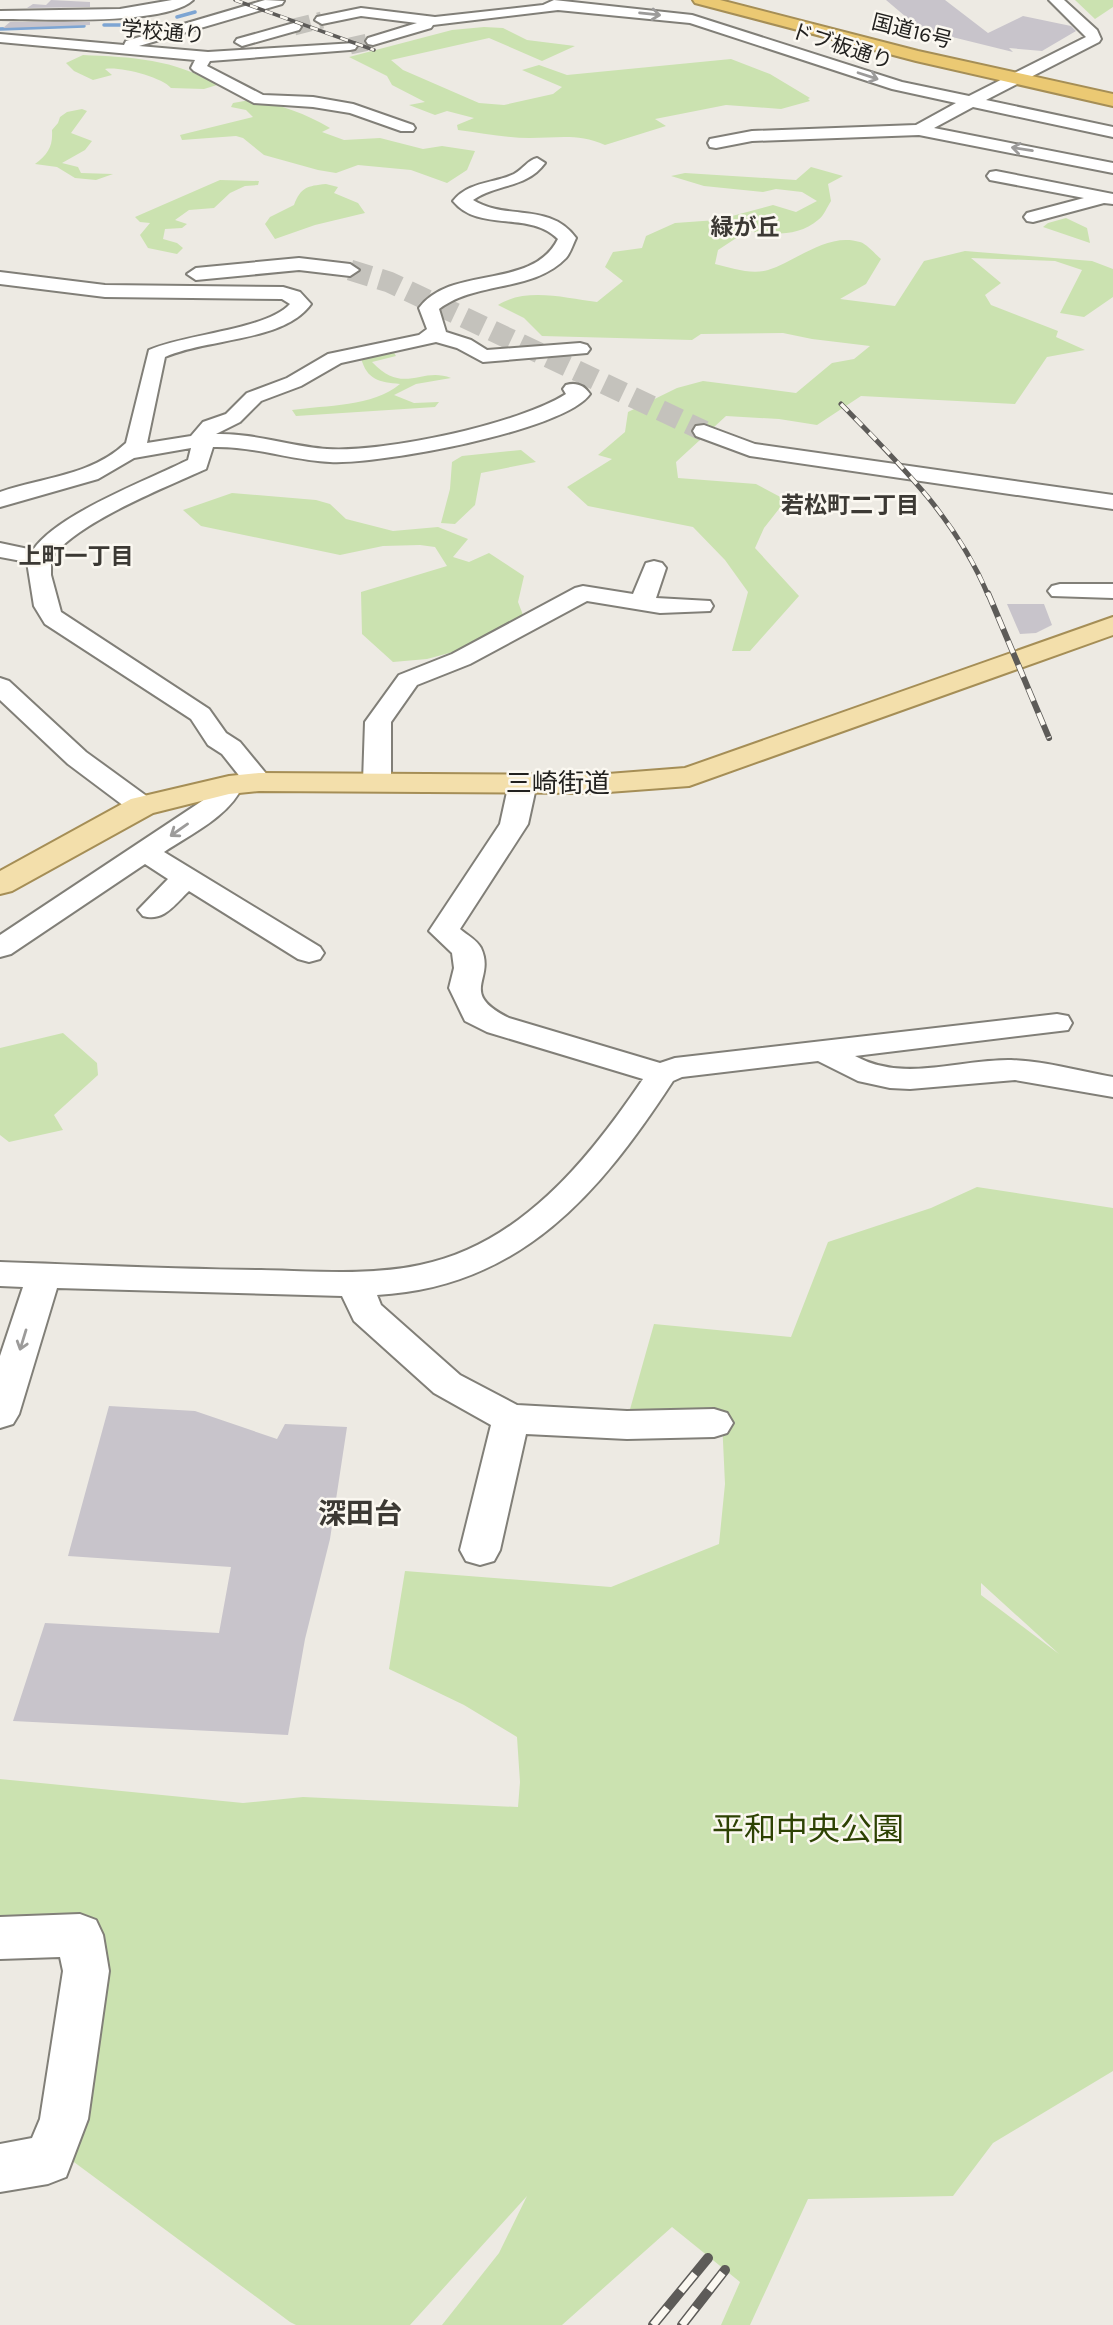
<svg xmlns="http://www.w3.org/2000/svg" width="1113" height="2325" viewBox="0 0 1113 2325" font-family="Karla,'Noto Sans JP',sans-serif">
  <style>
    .green { fill: #cbe2b0; fill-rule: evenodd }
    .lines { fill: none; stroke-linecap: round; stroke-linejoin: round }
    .stream { stroke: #7da5d3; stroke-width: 3.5 }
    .building { fill: #c8c4cb }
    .minor-tunnel-far1 { stroke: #c4c2bc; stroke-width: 17; stroke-dasharray: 17 8; stroke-linecap: butt }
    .minor-tunnel { stroke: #c4c2bc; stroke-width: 21; stroke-dasharray: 21 10; stroke-linecap: butt }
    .minor-casing { stroke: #817f78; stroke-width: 4 }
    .major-casing { stroke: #a58e56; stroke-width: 4 }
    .highway-casing { stroke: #a58e56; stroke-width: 4 }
    .minor { fill: #fff; fill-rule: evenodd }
    .major { fill: #f3dfab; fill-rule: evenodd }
    .highway { fill: #ebc973; fill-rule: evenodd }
    .rail-far3-casing { stroke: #5d5b58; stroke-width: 3.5 }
    .rail-far2-casing { stroke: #5d5b58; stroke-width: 5 }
    .rail-far1-casing { stroke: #5d5b58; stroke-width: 6 }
    .rail-casing { stroke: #5d5b58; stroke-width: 10 }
    .rail-far3 { stroke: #fbf8f1; stroke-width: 2.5; stroke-dasharray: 8; stroke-linecap: butt }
    .rail-far2 { stroke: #fbf8f1; stroke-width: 3.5; stroke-dasharray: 10; stroke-linecap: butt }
    .rail-far1 { stroke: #fbf8f1; stroke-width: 4.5; stroke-dasharray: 13; stroke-linecap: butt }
    .rail { stroke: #fbf8f1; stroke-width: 7; stroke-dasharray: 22; stroke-linecap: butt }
    .oneway { stroke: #9c9b9a }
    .labels { text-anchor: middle; stroke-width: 5; stroke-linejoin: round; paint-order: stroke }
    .far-street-label { font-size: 21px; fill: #22211f; stroke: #fbf8f1 }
    .far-neighbourhood-label { font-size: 23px; font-weight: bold; fill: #3c3934; stroke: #fbf8f1 }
    .street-label { font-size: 26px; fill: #22211f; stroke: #fbf8f1 }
    .neighbourhood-label { font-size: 28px; font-weight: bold; fill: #3c3934; stroke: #fbf8f1 }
    .near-park-label { font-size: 32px; fill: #2d4203; stroke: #fbf8f1 }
  </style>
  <rect width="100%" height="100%" fill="#edeae3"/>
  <path class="green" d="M 1075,0 L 1113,0 L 1113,7 L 1095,19 Z
    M 484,27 L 503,28 L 527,40 L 575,46 L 542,61 L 489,38 L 391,60 L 403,70 L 479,103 L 504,105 L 553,94 L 562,87 L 522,70 L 539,65 L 567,75 L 731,59 L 770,74 L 810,98 L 808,99 L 810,101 L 781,109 L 726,105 L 655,119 L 666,126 L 605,145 C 578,133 557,138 530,138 C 506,138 482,133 458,130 L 457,125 L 474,118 L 447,111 L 435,115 L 409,105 L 425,102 L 392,85 L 387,76 L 349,57 L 452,30 Z
    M 83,55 C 131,57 175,59 217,85 L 204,89 L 171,88 C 162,77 119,66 105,69 L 112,75 L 93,80 L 74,71 L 66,63 Z
    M 250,100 C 279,104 304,113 330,128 L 322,132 L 344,140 L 380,138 L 423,149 L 442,146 L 475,151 L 467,170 L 447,183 L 411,170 L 358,165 L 336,173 L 318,170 L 264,155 L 243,138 L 236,136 L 182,140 L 180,135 L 253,117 L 246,110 L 231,107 L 233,103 Z
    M 82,109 L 87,111 L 71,133 L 92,141 L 85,150 L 62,163 L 78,167 L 81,173 L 113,174 L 96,180 L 75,178 L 57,167 L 35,164 C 48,154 53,147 52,130 L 58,123 L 60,117 L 67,112 Z
    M 811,167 L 843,176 L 828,184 L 831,201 C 827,207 824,216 818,220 C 799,237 769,235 747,231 L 718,250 L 715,264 C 732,268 751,275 768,270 C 797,261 827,232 860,242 C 867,244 875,254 881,259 L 866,284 L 840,299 L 895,306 L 924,261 L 965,251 L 1092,261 L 1113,269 L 1113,297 L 1084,317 L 1060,313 L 1082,270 L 1055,261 L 971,258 L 1001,283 L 985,295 L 991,305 L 1058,331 L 1056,337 L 1085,350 L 1047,357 L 1015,404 L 861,396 L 817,425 L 779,419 L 726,416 L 676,462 L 678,478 L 756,484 L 786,500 L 764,528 L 755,548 L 799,596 L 750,651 L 732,651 L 748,592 L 725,560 L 693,527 L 588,506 L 567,487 L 612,459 L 598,455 L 625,432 L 628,412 L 677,388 L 703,381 L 796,393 L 832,363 L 854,359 L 870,346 L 812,339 L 783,333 L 701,334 L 692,340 L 542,336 L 524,318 L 498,305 C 526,287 565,298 597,302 L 623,281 L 605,267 L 613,252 L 642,248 L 646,236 L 675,223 L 717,220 L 773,205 L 796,212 L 817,201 L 802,192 L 776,189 L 763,192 L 704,186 L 671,176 L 685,173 L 796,180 Z
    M 220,180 L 259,181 L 258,185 L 245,186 L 230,193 L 214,208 L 189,210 L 175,220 L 187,224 L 182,228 L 165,229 L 163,239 L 177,243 L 183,248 L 177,254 L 148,248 L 140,235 L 150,223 L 140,222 L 135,217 Z
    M 326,184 L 338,187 L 334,193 L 358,203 L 365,213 L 315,225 L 275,239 L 265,224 L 270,217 L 294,205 C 301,187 307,186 326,184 Z
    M 1066,218 L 1087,228 L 1090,243 L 1043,227 L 1048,223 Z
    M 393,351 L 396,356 L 372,362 C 404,396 421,366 451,378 L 416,384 L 394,395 L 414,403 L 439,402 L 435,407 L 296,416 L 292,410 C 326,405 373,407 400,384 C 379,382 367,380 361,358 Z
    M 521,450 L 536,462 L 481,473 L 475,505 L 455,524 L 441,523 L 450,489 L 452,462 L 462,456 Z
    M 232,493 L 316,500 L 330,504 L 346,519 L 393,531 L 438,527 L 468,539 L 453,557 L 469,562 L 489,553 L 524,576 L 518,602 L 523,615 L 464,649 L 427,659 L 393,662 L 362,634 L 361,592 L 447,566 L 435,547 L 420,545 L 383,546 L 340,555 L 201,526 L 183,510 Z
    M 63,1033 L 97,1063 L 98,1075 L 54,1115 L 63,1130 L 9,1142 L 0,1135 L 0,1048 Z
    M 977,1187 L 1113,1208 L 1113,2071 L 993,2143 L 953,2196 L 808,2199 L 750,2325 L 721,2325 L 740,2282 L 672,2227 L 562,2325 L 442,2325 L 499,2253 L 527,2196 L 410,2325 L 296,2325 L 290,2322 L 55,2148 L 80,1936 L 0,1945 L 0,1779 L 243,1803 L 303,1797 L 518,1807 L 520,1782 L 517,1737 L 464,1705 L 389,1669 L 405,1571 L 611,1587 L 719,1544 L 725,1484 L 722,1420 L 627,1420 L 654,1324 L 791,1337 L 828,1242 L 931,1208 ZM 981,1583 L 1059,1654 L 981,1595 Z"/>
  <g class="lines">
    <path class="stream" d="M 177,17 L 195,12
      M 104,25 L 121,25
      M 0,29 L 84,26"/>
  </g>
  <path class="building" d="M 51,0 L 90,2 L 90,7 L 27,8 L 33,4 L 46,5 Z
    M 886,0 L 945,0 L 988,33 L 1023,16 L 1071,26 L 1076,31 L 1042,51 L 1009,48 L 1013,52 L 944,35 L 932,39 Z
    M 10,22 L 90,22 L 90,25 L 3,28 Z
    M 1007,604 L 1044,604 L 1052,625 L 1036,633 L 1020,634 Z
    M 109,1406 L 195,1411 L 277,1439 L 285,1424 L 347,1427 L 330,1539 L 305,1639 L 288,1735 L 13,1721 L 45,1623 L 219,1633 L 231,1567 L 68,1556 Z"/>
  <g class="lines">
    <path class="minor-tunnel-far1" d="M 294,27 L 322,20
      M 350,46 L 373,41"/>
    <path class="minor-tunnel" d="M 350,270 L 389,282 L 704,431"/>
    <g class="minor-casing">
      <path id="minor" d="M 172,0 L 193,0 C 166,26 40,19 0,19 L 0,11 L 120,9 Z
        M 265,0 L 284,1 L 282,4 L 139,46 L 208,52 L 355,43 L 357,46 L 355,49 L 350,50 L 210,61 L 207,66 L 263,95 L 313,97 L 353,104 L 413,125 L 415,128 L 413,131 L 401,131 L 350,113 L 313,107 L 254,103 L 194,71 L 191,68 L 195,60 L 0,42 L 0,34 L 124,45 L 126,41 Z
        M 554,0 L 692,15 L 902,82 L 969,96 L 1086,37 L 1049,0 L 1064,0 L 1097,30 L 1101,39 L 1099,42 L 986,100 L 1113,127 L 1113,137 L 973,107 L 934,128 L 1113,163 L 1113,173 L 919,135 L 752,141 L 716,148 L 710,147 L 708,143 L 710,139 L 752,131 L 916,125 L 956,103 L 892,89 L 690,23 L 558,10 L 433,25 L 431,28 L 373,45 L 368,44 L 366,41 L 368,38 L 417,23 L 361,16 L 322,24 L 315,20 L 317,17 L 361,8 L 435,17 L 543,5 Z
        M 294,23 L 299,24 L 301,27 L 299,30 L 242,46 L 235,42 L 237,39 Z
        M 537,158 L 545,163 C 526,189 497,183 473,200 C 506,221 550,202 576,238 C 573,244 571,252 566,258 C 534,292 475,281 439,309 L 446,332 L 471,340 L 487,350 L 580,343 L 587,345 L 590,349 L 587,353 L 483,362 L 457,348 L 436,342 L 341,363 L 301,386 L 261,401 L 240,422 L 216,434 C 254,433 289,446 327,449 C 384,453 519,424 566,394 L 563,389 L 566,385 C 576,382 584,385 590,394 C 565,431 376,465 330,462 C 290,460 254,446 213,447 L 206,469 C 166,487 73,524 51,559 L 51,575 L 61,612 L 209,709 L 226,733 L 240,742 L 273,782 L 269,788 L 259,790 L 249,788 L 222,754 L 208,745 L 191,719 L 45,624 L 34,606 L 27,562 L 0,557 L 0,543 L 33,550 C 57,514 148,480 188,460 L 191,448 L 134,458 L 98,479 L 0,507 L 0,492 C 43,477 91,476 126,443 L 149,350 C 185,334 266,330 290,304 L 282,299 L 105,297 L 0,284 L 0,272 L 105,285 L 283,287 L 300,292 L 311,304 C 284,342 207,338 165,357 L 147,443 L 191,436 L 203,422 L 226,414 L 247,393 L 287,378 L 328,354 L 419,335 L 427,329 L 419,308 C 452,264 532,291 558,239 C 529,210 479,233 453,201 C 469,181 493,184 514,174 C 523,169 528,160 537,158 Z
        M 996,171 L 1113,194 L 1113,204 L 1104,203 L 1033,222 L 1027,221 L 1024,217 L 1027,213 L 1084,198 L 990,180 L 987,176 L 990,172 Z
        M 299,258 L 350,264 L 359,270 L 350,276 L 299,270 L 196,280 L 187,274 L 196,268 Z
        M 704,425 L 755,444 L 1113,495 L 1113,509 L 750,456 L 696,436 L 693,431 L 696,426 Z
        M 654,561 L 662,563 L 666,568 L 656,598 L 710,601 L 713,606 L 710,611 L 660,613 L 587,601 L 470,664 L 417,685 L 391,722 L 391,782 L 387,788 L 377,790 L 367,788 L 363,782 L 365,722 L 399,675 L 452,654 L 575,588 L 583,586 L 633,594 L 646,563 Z
        M 1060,584 L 1113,584 L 1113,598 L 1052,596 L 1048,591 L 1052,586 Z
        M 0,678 L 9,681 L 86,752 L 152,800 L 156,806 L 152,812 L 142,814 L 132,812 L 68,764 L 0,700 Z
        M 523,775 L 533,777 L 537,783 L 528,824 L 460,929 C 467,935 477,940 481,948 C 496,980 457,992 509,1018 L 660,1063 L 675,1058 L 1057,1014 L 1068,1016 L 1072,1023 L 1068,1030 L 855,1056 C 904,1083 959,1059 1011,1060 C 1045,1061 1079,1071 1113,1077 L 1113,1097 L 1015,1080 L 910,1089 L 890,1088 L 858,1081 L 818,1061 L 682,1077 L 673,1081 C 600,1193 521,1287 377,1295 L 381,1305 L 460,1375 L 517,1405 L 627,1411 L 714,1409 L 727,1413 L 733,1423 L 727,1433 L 714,1437 L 627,1439 L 526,1434 L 500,1550 L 494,1561 L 480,1565 L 466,1561 L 460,1550 L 491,1425 L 434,1393 L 354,1321 L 342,1296 L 57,1288 L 19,1414 L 13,1424 L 0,1428 L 0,1356 L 23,1287 L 0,1286 L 0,1262 C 87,1265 174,1269 261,1270 C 313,1271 368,1276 420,1265 C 520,1245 589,1159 643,1079 L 487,1032 L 465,1021 L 449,988 L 454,968 L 452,953 L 429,931 L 500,824 L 509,783 L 513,777 Z
        M 229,777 L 239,779 L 243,785 C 230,816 191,834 164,852 L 320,947 L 324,953 L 320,959 L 309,962 L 298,959 L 189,891 C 174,905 164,922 143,916 L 138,910 L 168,879 L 145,864 L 11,954 L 0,957 L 0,935 L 202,801 L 213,792 L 219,779 Z
        M 80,1914 L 96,1920 L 103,1935 L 109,1971 L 88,2119 L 66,2177 L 48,2184 L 0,2192 L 0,2144 L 32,2138 L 40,2119 L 63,1971 L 60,1957 L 0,1959 L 0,1917 Z"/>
    </g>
    <g class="major-casing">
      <path id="major" d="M 1113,617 L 1113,635 L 689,786 L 595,793 L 259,791 L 229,794 L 153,813 L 12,891 L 0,894 L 0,871 L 131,799 L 229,776 L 259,773 L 595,775 L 685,768 Z"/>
    </g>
    <g class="highway-casing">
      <path id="highway" d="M 693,0 L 720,0 L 918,51 L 1113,94 L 1113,106 L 916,61 L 695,3 Z"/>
    </g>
    <use href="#minor" class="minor"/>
    <use href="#major" class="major"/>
    <use href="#highway" class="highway"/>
    <g class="rail-far3-casing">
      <path id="rail-far3" d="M 235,0 L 374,50"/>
    </g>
    <g class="rail-far2-casing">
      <path id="rail-far2" d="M 841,404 C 898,462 956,518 988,595"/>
    </g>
    <g class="rail-far1-casing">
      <path id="rail-far1" d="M 988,593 L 1049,738"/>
    </g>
    <g class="rail-casing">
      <path id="rail" d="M 653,2325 L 708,2258
        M 682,2325 L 725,2270"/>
    </g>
    <use href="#rail-far3" class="rail-far3"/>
    <use href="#rail-far2" class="rail-far2"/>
    <use href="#rail-far1" class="rail-far1"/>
    <use href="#rail" class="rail"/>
  </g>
  <defs><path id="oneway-shaft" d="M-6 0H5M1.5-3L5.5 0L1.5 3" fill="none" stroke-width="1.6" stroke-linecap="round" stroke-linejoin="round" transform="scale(1.75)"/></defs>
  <g class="oneway">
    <use href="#oneway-shaft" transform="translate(650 14) rotate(6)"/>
    <use href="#oneway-shaft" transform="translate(868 76) rotate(18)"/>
    <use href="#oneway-shaft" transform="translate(1022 149) rotate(-171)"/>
    <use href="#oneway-shaft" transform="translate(179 830) rotate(145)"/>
    <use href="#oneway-shaft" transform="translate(23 1340) rotate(107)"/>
  </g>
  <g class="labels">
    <g class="far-street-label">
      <text transform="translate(912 31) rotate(14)" y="7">国道16号</text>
      <text transform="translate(163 32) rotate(5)" y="7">学校通り</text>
      <text transform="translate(842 46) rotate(18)" y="7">ドブ板通り</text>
    </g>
    <g class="far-neighbourhood-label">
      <text x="745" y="235">緑が丘</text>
      <text x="850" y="513">若松町二丁目</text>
      <text x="76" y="564">上町一丁目</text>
    </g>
    <g class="street-label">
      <text x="558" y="792">三崎街道</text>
    </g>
    <g class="neighbourhood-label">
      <text x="360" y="1523">深田台</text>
    </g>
    <g class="near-park-label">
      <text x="808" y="1840">平和中央公園</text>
    </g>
  </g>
</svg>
